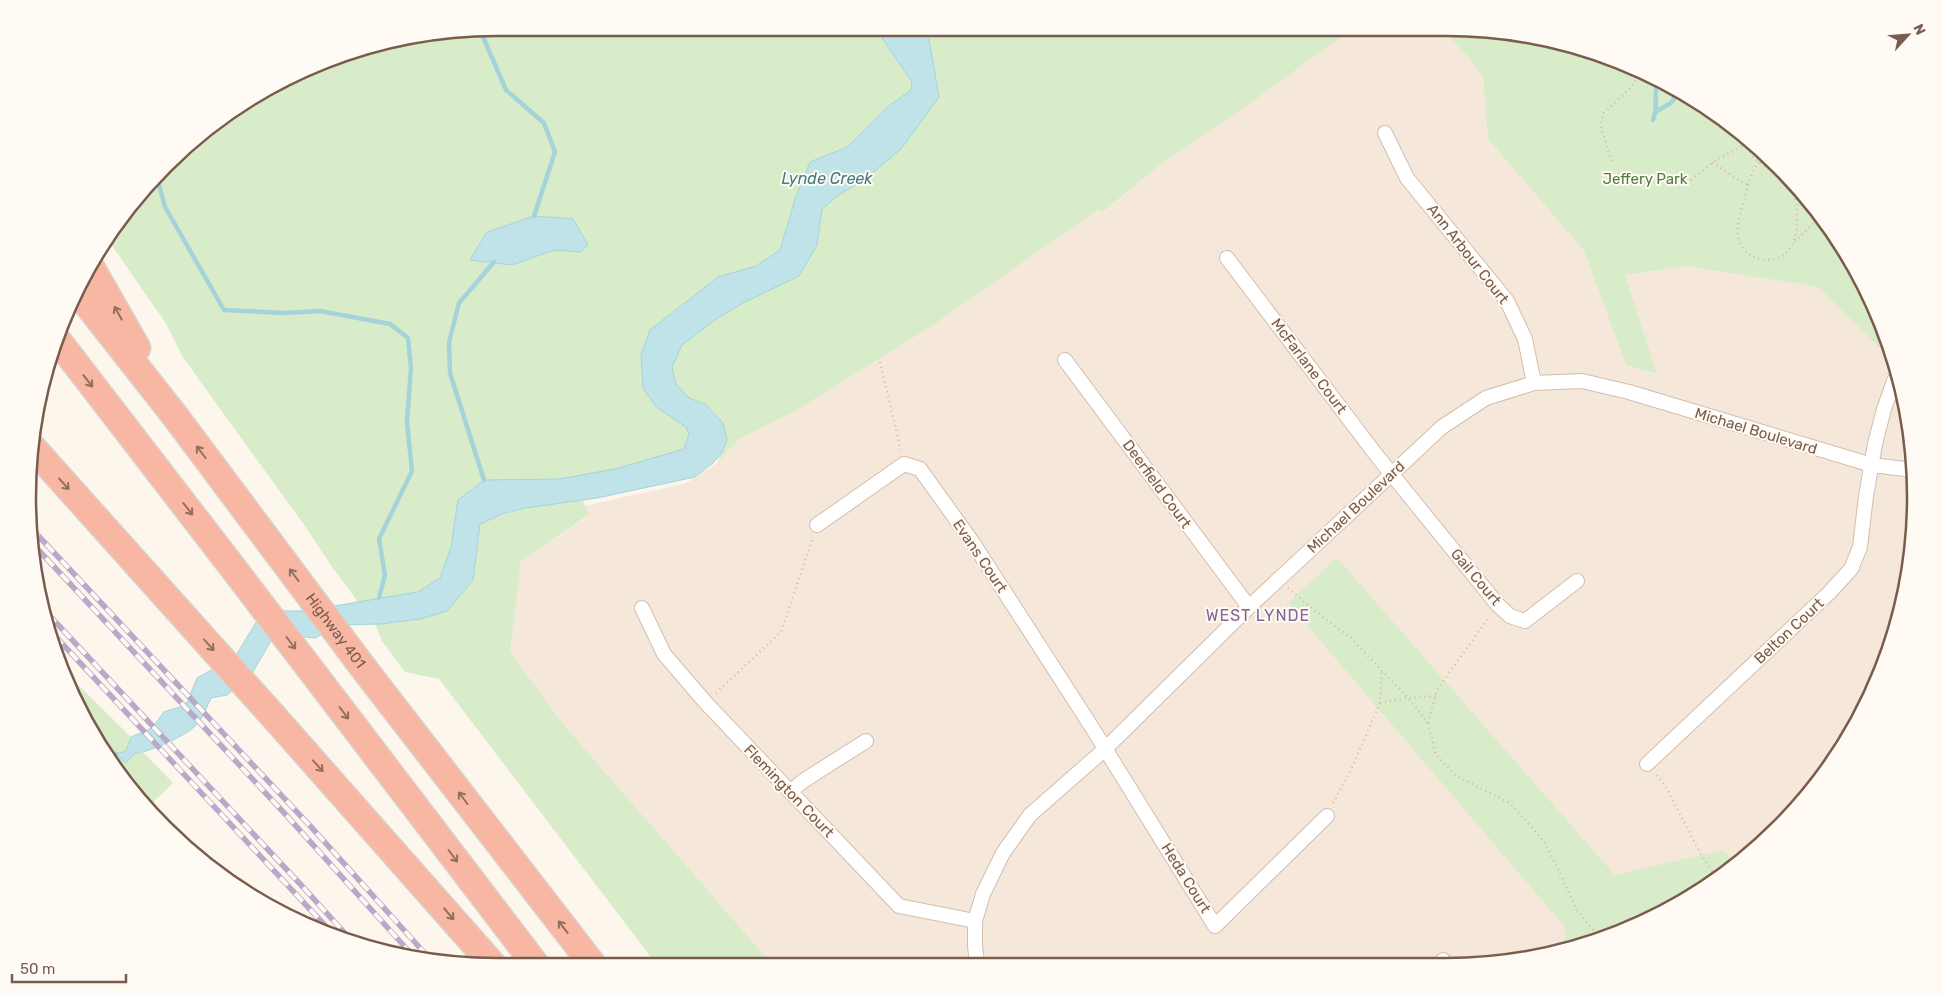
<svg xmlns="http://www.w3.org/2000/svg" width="1943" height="994" viewBox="0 0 1943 994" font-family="Rubik,sans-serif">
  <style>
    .residential { fill: #f5e8da }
    .green { fill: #d8ecc9 }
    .water { fill: #bfe3e8; stroke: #a5d3da }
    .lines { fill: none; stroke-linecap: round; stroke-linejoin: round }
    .stream { stroke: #a5d3da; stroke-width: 4.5 }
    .minor-casing { stroke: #d1beb0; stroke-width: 16 }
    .motorway-casing { stroke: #dad1cd; stroke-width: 29 }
    .path { stroke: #d9b8a5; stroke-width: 2.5; stroke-dasharray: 1 4; stroke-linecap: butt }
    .minor { stroke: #fff; stroke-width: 14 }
    .motorway { stroke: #f7b7a3; stroke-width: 26 }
    .rail-casing { stroke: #b9a8c9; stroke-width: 5.5 }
    .rail { stroke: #fffaf3; stroke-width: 4; stroke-dasharray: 11; stroke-linecap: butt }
    .oneway { stroke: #936e5e }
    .labels { text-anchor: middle; stroke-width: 4; stroke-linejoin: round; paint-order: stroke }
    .park-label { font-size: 15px; fill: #537a41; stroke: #fffaf3 }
    .street-label { font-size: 15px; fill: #7a5c4d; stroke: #fffaf3 }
    .water-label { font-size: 16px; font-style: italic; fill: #437c86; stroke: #fffaf3 }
    .neighbourhood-label { font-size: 16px; letter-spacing: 1px; fill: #846695; stroke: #fffaf3 }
    .rim { fill: none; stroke: #7a5c4d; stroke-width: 2.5 }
  </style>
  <rect width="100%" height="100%" fill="#fdf6ec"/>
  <path class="residential" d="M 1353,28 L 1417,28 L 1450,37 L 1466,55 L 1483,77 L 1488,139 L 1584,251 L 1626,365 L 1656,374 L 1625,275 L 1687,266 L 1818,287 L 1894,360 L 1912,436 L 1914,528 L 1899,619 L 1867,705 L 1799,806 L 1732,870 L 1625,931 L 1508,962 L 773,965 L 564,725 L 510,652 L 521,561 L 589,516 L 584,506 L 687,483 L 717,463 L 739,439 L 792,413 L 929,328 L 1099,209 L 1103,213 L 1161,164 L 1249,104 Z"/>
  <path class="green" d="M 497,28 L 875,28 L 913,83 L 911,90 L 889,106 L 847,147 L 810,163 L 796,196 L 780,250 L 756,266 L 718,277 L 650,330 L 656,407 L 686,427 L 689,434 L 684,449 L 615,469 L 559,479 L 484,480 L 458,500 C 456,517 450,567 439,579 C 422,597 382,598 358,602 L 330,564 L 307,529 L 182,356 L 167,325 L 106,237 L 211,125 L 346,53 Z
    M 927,28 L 1353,28 L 1249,104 L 1161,164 L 1102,213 L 1099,209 L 929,328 L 792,413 L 739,439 L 717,463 L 727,440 L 705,404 L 689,398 L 676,384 L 672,367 L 682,345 L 715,320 L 743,303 L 817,245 L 822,209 L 840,194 L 863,181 L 939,97 Z
    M 1417,28 L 1476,28 L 1568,44 L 1654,76 L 1732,125 L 1799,188 L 1853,262 L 1892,351 L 1887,355 L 1818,287 L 1687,266 L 1625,275 L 1657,374 L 1626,365 L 1584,251 L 1488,139 L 1483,77 L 1466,55 L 1450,37 Z
    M 583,500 L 589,515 L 521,561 L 510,652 L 564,725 L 773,965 L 657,965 L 439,679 L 405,672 L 382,641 L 375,624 L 420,619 L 478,544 L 480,524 C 517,508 544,505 583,500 Z
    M 1337,558 L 1615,875 L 1723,850 L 1737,865 L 1732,870 L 1625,931 L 1564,947 L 1565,927 L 1288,603 Z
    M 66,673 L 131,737 L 126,751 L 116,754 L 144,753 L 173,783 L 149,806 L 76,704 Z"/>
  <path class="water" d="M 875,28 L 927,28 L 939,97 L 901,149 L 863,181 L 840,194 L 822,209 L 817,245 L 799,276 L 743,303 L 715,320 L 682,345 L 672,367 L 676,384 L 689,398 L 705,404 L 723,423 L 727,440 L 721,454 L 713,463 L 695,477 L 597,498 L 526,508 L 503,514 L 480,524 L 473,580 L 447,611 L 420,619 L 380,624 L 334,625 L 316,638 L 275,634 L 251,675 L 227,695 L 211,698 C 207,706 204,716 198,723 C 189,735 149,752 134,754 L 126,763 L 116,754 L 126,751 L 131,737 L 152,728 L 164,712 L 186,705 L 197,678 L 235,657 L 263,611 L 304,611 L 418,592 L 440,578 L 451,547 L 458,500 L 484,480 L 559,479 L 615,469 L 684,449 L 689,434 L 686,427 L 656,407 L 643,388 L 641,355 L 650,330 L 718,277 L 756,266 L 780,250 L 796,196 L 810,162 L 847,147 L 889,106 L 911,90 L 912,82 Z
    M 534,216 L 573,219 L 588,245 L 580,252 L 554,250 L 512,265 L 470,260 L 487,232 Z"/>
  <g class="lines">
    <path class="stream" d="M 480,30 L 506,90 L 544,123 L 555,152 L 534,216
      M 1657,111 L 1671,103 L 1674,99 L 1673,88
      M 1653,120 C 1660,103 1651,94 1660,80
      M 158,181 L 165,207 L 224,310 L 284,313 L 320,311 L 390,324 L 408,338 L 411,368 L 407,422 L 412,471 L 379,539 L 385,575 L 379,598
      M 484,480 L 450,373 L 449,342 L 459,303 L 494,262
      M 112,755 L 116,754"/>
    <g class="minor-casing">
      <path id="minor" d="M 1385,133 L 1407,178 L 1507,301 L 1525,339 L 1534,383
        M 1227,258 L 1377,456 L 1497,604 L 1510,616 L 1525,621 L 1577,581
        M 1065,360 L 1249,607
        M 817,525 L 904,464 L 920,469 L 973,543 L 1091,726 L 1215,926 L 1327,816
        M 642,608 L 664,654 L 706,703 L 899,906 L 975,921
        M 1647,764 L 1829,593 L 1851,569 L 1860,547 L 1866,496 L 1875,444 L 1884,409 L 1894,381 L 1898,377
        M 790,792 L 803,781 L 866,741
        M 1441,963 L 1443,960
        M 977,964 L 975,946 L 975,921 L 983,894 L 1003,853 L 1030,815 L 1104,750 L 1249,607 L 1442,427 L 1486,398 L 1534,383 L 1582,381 L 1629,392 L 1872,465 L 1913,470"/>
    </g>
    <g class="motorway-casing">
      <g id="motorway">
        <path d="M 92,269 L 137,348"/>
        <path id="s1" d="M 80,295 L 175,416 L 365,670 L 593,965"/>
        <path d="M 59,342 L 240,577 L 536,965"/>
        <path d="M 32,447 L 274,717 L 493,965"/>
      </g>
    </g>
    <path class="path" d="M 1738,130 L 1754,158 L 1809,201
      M 1612,161 L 1601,128 L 1601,122 L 1604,113 L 1629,89 L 1642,72
      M 1759,162 C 1750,171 1749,185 1745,197 C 1742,209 1736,223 1738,235 C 1741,263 1780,269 1792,245 C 1800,230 1796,207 1796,191
      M 1712,163 C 1725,169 1735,180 1749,185
      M 1691,180 L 1716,160 L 1745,145
      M 1795,242 L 1820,216
      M 880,362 L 901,450
      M 1288,588 L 1315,611 L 1351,638 L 1408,698 L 1428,723 L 1436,755 L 1456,776 L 1510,803 L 1545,842 L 1577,910 L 1600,938
      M 716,693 L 781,632 L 813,537
      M 1380,703 L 1408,698 L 1436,696
      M 1428,723 L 1437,690 L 1489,617
      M 1657,775 L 1665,785 L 1700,853 L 1717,878
      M 1333,803 L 1350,772 L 1380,703 L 1382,670
      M 1456,960 L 1524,958"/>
    <use href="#minor" class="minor"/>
    <use href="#motorway" class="motorway"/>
    <g class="rail-casing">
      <path id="rail" d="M 31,528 L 312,828 L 430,959
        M 31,542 L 287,816 L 414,957
        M 48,614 L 302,886 L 352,941
        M 55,636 L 333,934"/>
    </g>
    <use href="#rail" class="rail"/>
  </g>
  <defs><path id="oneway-shaft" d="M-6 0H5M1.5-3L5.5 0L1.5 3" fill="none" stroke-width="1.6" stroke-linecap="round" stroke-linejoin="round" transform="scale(1.25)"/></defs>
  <g class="oneway">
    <use href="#oneway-shaft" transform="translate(118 313) rotate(-119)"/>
    <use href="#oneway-shaft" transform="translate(88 381) rotate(52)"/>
    <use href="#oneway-shaft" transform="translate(201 452) rotate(-127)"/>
    <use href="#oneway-shaft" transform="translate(64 484) rotate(48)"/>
    <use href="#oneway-shaft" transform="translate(188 509) rotate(52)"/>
    <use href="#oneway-shaft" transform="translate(294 575) rotate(-127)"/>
    <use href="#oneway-shaft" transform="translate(291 643) rotate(53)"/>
    <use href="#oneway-shaft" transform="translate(209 645) rotate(48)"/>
    <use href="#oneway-shaft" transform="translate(344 713) rotate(53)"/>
    <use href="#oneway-shaft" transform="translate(318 766) rotate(48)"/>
    <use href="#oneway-shaft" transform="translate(463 798) rotate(-127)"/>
    <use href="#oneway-shaft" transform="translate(453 856) rotate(53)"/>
    <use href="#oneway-shaft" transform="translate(449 914) rotate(50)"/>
    <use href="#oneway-shaft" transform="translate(563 927) rotate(-128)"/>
  </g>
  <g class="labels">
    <g class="park-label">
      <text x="1645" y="184">Jeffery Park</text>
    </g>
    <g class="street-label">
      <text transform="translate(1468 254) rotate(52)" y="5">Ann Arbour Court</text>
      <text transform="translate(1309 366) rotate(53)" y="5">McFarlane Court</text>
      <text transform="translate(1756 431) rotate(17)" y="5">Michael Boulevard</text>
      <text transform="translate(1157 484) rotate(54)" y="5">Deerfield Court</text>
      <text transform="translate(1356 507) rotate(-43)" y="5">Michael Boulevard</text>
      <text transform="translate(980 556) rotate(56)" y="5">Evans Court</text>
      <text transform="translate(1476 577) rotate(50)" y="5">Gail Court</text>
      <text dy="5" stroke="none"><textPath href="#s1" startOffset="422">Highway 401</textPath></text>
      <text transform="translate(1789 631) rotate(-43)" y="5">Belton Court</text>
      <text transform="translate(789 791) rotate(46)" y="5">Flemington Court</text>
      <text transform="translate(1186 878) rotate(58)" y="5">Heda Court</text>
    </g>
    <g class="water-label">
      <text x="827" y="184">Lynde Creek</text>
    </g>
    <g class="neighbourhood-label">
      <text x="1258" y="621">WEST LYNDE</text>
    </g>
  </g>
  <path d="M0 0H1943V994H0ZM497 36H1446A461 461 0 0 1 1907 497V497A461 461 0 0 1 1446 958H497A461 461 0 0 1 36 497V497A461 461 0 0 1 497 36Z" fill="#fffaf3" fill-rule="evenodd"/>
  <path class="rim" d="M497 36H1446A461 461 0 0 1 1907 497V497A461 461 0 0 1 1446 958H497A461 461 0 0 1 36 497V497A461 461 0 0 1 497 36Z"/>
  <g transform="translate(1908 35) rotate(64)" stroke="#fffaf3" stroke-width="4" paint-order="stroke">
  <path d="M0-4L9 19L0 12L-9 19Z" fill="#7a5c4d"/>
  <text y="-8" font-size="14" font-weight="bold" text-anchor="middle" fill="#7a5c4d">N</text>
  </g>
  <path d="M12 974v8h114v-8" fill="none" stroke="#7a5c4d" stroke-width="2.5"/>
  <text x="20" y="974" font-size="15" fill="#7a5c4d" stroke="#fffaf3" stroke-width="4" paint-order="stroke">50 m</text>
</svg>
